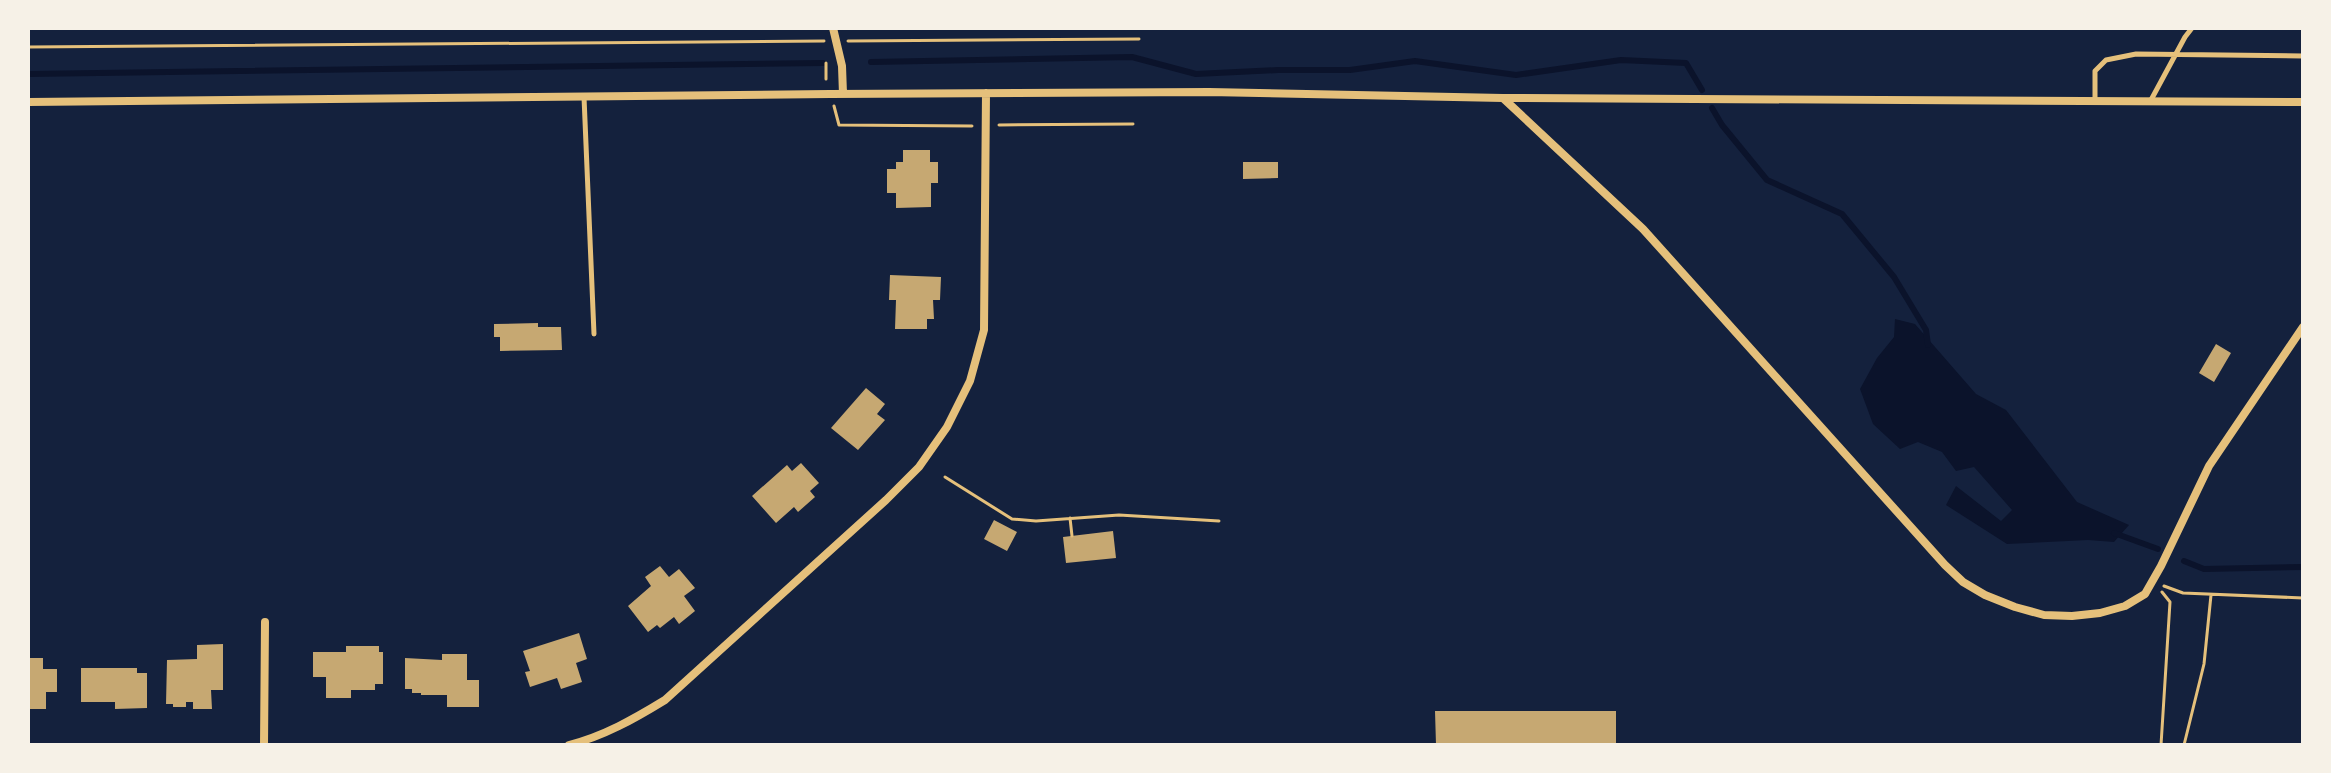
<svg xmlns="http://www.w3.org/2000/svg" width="2331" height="773" viewBox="0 0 2331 773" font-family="'Asap Condensed',sans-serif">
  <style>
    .water { fill: #0b132b }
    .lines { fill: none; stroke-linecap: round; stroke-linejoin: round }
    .stream { stroke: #0b132b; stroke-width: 6 }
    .building { fill: #c6a872 }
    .path { stroke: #e5c07b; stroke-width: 3 }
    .service { stroke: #e5c07b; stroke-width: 5 }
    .minor { stroke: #e5c07b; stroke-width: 8 }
  </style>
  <rect width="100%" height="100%" fill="#14213d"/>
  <path class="water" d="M 1895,319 L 1915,324 L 1976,394 L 2006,410 L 2077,502 L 2129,525 L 2114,542 L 2088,540 L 2007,544 L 1946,505 L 1956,486 L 2001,521 L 2012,510 L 1974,467 L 1956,471 L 1942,452 L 1918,442 L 1900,449 L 1873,424 L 1860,389 L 1877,358 L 1894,337 Z"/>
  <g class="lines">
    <path class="stream" d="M 871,62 L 1132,57 L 1196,74 L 1278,70 L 1350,70 L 1415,61 L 1516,75 L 1621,60 L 1686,63 L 1702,90
      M 28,74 L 823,63
      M 1712,108 L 1722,125 L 1767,180 L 1842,214 L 1894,277 L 1926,330 L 1928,345
      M 2114,533 L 2158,549
      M 2184,561 L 2204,569 L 2303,567"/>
  </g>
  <path class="building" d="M 903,150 L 930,150 L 930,162 L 938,162 L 938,183 L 931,183 L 931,207 L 896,208 L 896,193 L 887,193 L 887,169 L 896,169 L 896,162 L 903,162 Z
    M 1243,162 L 1278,162 L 1278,178 L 1243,179 Z
    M 890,275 L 941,277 L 940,300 L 933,300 L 934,319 L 927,319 L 927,329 L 895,329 L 896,300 L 889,300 Z
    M 538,323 L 538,327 L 561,327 L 562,350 L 500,351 L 500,337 L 494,337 L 494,324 Z
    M 2216,344 L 2231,353 L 2214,382 L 2199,373 Z
    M 866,388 L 885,404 L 877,414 L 885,420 L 858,450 L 831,428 Z
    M 801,463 L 819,483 L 810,491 L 815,497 L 798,512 L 794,507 L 776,523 L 752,496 L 787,465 L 792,471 Z
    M 994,520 L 1017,532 L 1007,551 L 984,539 Z
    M 1113,531 L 1116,558 L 1066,563 L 1063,537 Z
    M 660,566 L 669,577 L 679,569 L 695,588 L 684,596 L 695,611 L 679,624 L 674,617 L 660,628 L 657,625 L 648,632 L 628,606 L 651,586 L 645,577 Z
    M 579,633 L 587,659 L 576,663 L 582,682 L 561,689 L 557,678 L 530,687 L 525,672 L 530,671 L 523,651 Z
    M 223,644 L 223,690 L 211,690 L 212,709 L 193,709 L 193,702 L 186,702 L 186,707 L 173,707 L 173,704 L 166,704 L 167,660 L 197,659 L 197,645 Z
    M 346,646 L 379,646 L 379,652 L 383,652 L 383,684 L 375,684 L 375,690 L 351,690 L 351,698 L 326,698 L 326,677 L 313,677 L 313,652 L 346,652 Z
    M 442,654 L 467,654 L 467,680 L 479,680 L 479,707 L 447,707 L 447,695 L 421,695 L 421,693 L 412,693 L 412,689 L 405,689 L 405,658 L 442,660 Z
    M 28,658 L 43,658 L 43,669 L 57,669 L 57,692 L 46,692 L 46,709 L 28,709 Z
    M 81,668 L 137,668 L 137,673 L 147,673 L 147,708 L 115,709 L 115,702 L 81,702 Z
    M 1435,711 L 1616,711 L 1616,745 L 1436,745 Z"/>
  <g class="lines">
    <path class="path" d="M 848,41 L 1139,39
      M 28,47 L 824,41
      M 826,79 L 826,63
      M 834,106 L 839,125 L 972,126
      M 999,125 L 1133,124
      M 945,477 L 1012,519 L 1036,521 L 1119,515 L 1219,521
      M 1070,518 L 1072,536
      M 2164,586 L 2183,593 L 2303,598
      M 2161,745 L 2170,602 L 2162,592
      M 2184,745 L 2204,664 L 2211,595"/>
    <path class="service" d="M 584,97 L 594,334
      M 2095,100 L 2095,71 L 2106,60 L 2136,54 L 2303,56
      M 2151,100 L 2185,37 L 2192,28"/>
    <path class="minor" d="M 833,28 L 842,66 L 843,94
      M 1504,99 L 1643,229 L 1945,565 L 1963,582 L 1985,595 L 2015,607 L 2044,615 L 2072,616 L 2100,613 L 2125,606 L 2145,594 L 2161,566 L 2209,466 L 2303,327
      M 28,102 L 830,94 L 1209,92 L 1503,98 L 2303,102
      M 264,745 L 265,622
      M 569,745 C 604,736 634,719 665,700 L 886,500 L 919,467 L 947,427 L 970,381 L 984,330 L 986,93"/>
  </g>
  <rect width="2331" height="773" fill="none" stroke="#f6f1e7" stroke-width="60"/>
</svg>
